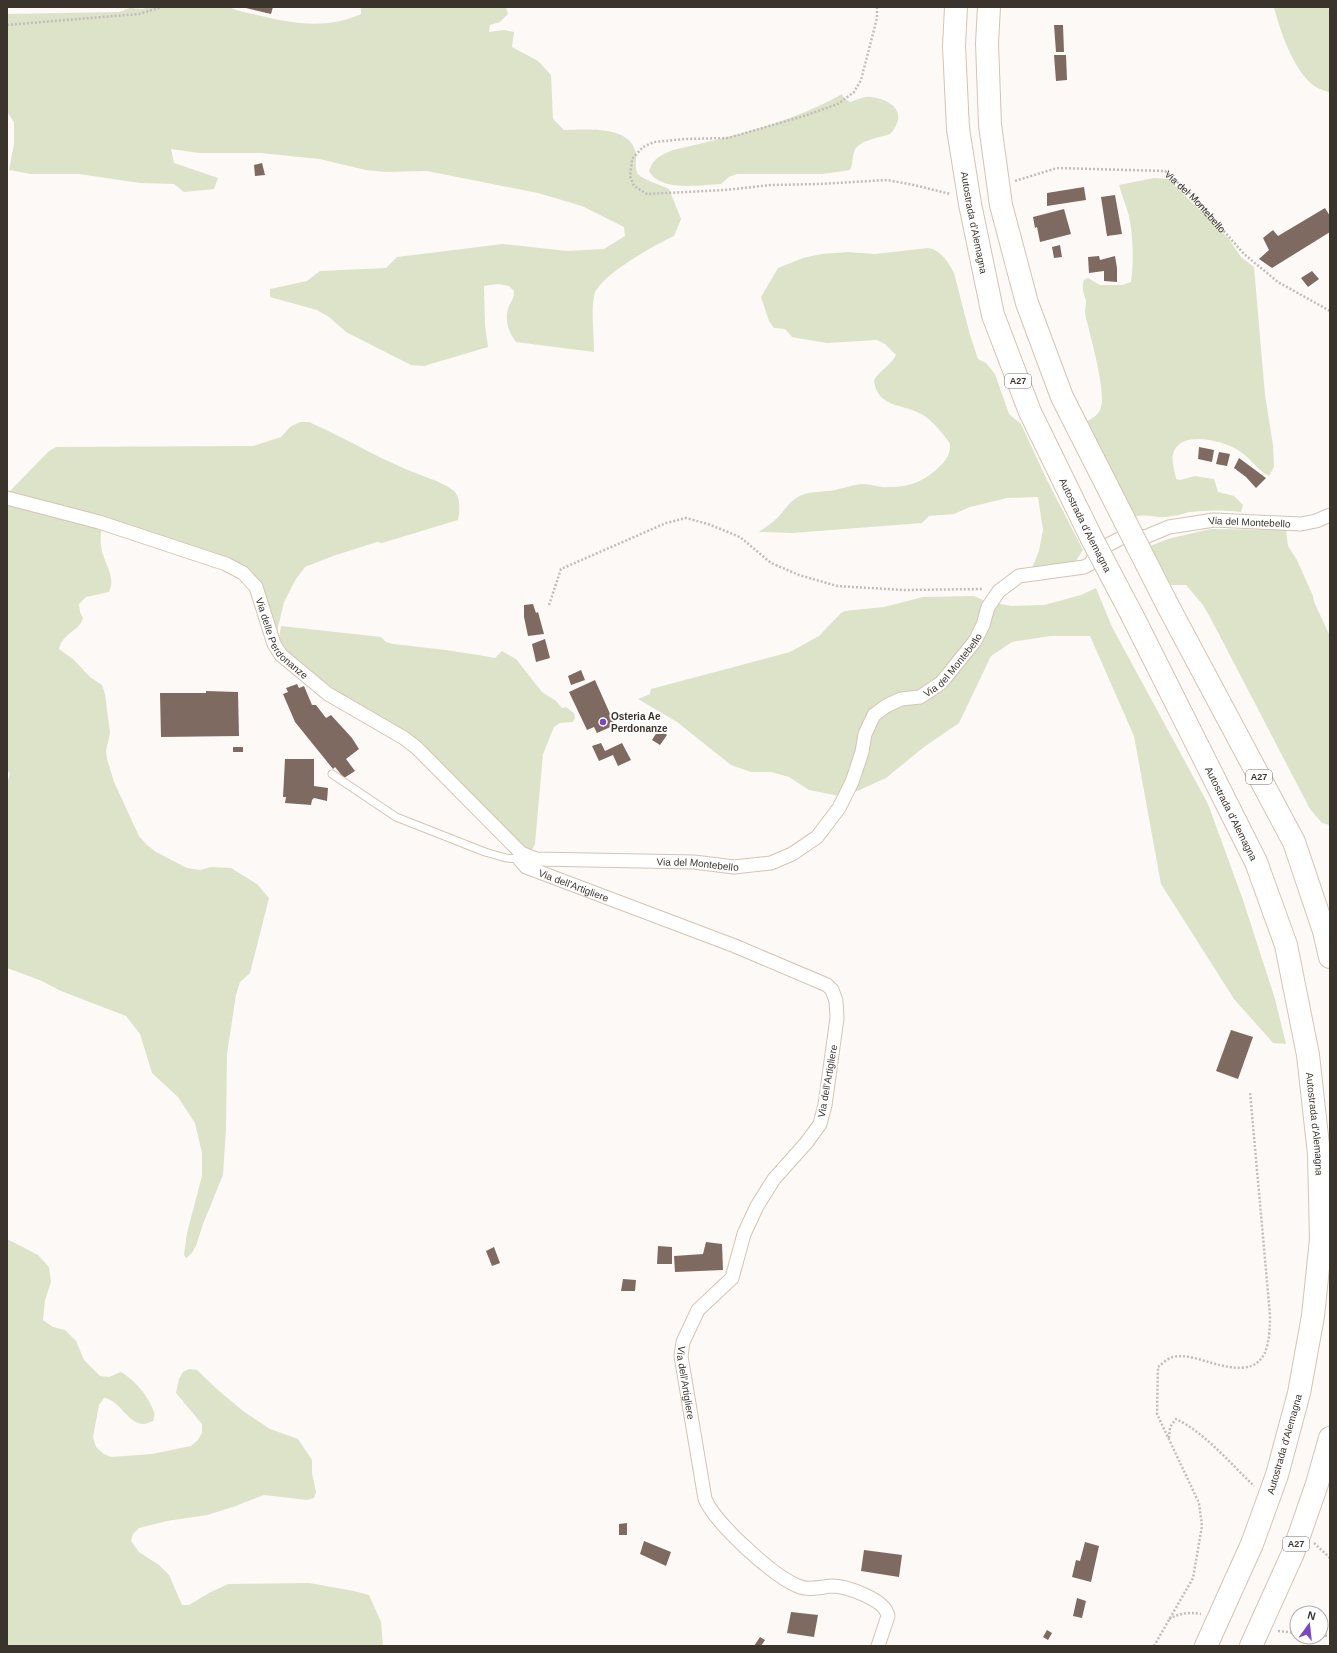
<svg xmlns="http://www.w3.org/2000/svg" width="1337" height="1653" viewBox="0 0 1337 1653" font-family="Arial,sans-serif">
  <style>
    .green { fill: #dce3c9 }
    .building { fill: #7e6a60 }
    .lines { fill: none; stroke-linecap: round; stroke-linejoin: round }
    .service-casing { stroke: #d4c4b3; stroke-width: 9 }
    .minor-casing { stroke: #d4c4b3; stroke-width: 15 }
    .motorway-casing { stroke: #d4c4b3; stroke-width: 24 }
    .path { stroke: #c2bdb9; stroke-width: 2.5; stroke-dasharray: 2 2; stroke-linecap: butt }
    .service { stroke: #fff; stroke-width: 7 }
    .minor { stroke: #fff; stroke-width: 13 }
    .motorway { stroke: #fff; stroke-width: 22 }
    .motorway-bridge-casing { stroke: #d4c4b3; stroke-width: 24; stroke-linecap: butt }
    .motorway-bridge { stroke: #fff; stroke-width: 22 }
    .poi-dot { fill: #7947bf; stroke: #fff; stroke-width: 1.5 }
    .labels { text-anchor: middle; stroke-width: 4; stroke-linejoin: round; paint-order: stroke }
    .shield { fill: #fff; stroke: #76716c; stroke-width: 1 }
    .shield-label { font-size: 9px; font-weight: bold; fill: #3b342d }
    .street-label { font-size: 10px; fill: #3b342d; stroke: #fff }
    .poi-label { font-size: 10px; font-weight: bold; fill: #3b342d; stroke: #fff; text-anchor: start }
  </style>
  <rect width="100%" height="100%" fill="#fdf9f6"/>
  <path class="green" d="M 152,7 L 229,7 L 236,10 C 279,20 319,33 361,14 L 361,7 L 506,7 L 508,14 L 500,22 L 490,25 L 489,32 L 504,30 L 514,32 L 512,47 L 538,61 L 551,75 L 553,119 L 564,130 C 584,130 627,125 635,150 C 638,158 633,167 638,174 C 643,180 661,185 669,189 L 681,219 L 674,236 C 656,244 597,277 594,296 C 591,313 594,335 594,352 L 516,342 C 508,332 504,318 509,306 C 512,300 514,298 514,291 L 509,286 L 498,284 L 484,286 L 485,325 L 488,347 L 424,366 L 411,365 L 346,332 L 329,317 L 317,310 L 270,297 L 270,289 L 307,281 L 320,271 L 386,268 L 397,257 L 503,244 L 567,251 L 604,249 L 625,236 L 624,227 L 582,206 L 538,193 L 427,171 L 385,172 L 366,170 L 319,159 L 261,153 L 199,153 L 171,149 L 174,163 L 218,178 L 214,189 L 184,192 L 174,184 L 140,183 L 79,174 L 31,174 L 9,170 L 14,144 L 14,122 L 7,112 L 7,14 L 119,12 L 130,8 L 142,9 Z
    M 1274,7 L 1328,7 L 1330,12 L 1330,93 C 1325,90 1317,89 1313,85 C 1293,69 1280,31 1274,7 Z
    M 842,94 L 844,98 L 850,102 C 858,100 863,96 871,97 C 894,100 908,114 890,134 C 879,138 858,140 854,152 C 852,158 853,164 850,170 L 823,174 L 737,174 L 729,177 L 721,184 C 701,185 660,192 649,171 C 653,158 661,155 673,150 C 730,137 791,123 842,94 Z
    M 1154,178 L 1168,179 L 1229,239 L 1241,257 L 1254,267 L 1265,395 L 1273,445 L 1274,467 L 1269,476 C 1257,470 1250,457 1238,450 C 1223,441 1180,429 1173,454 C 1171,462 1175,471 1176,479 L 1180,480 L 1195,476 L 1214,479 L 1218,492 L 1234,496 L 1243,505 L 1241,512 C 1223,510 1206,510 1189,512 C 1182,514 1175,516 1167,517 C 1154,518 1148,513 1134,517 L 1086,422 C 1091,419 1097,416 1100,410 C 1108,394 1089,333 1085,313 C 1085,309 1086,305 1086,301 C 1084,293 1081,288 1084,280 L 1088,278 L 1100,285 L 1122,285 L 1131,282 C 1134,261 1133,236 1129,216 C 1126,205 1122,196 1119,185 Z
    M 928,248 C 941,250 948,262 954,273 L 970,335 L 978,359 L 986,363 L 995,374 L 1009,414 L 1021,424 L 1047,480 L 1083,550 L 1075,562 L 1030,573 L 1039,551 L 1043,530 L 1038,497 L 1007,498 L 970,507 L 954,514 L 929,516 L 922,523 L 792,533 L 759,532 C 764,528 771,524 776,519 C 785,511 789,500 802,495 C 812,491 824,492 835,490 C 844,488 852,485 862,484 C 871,484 880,488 889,487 C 912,487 927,480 943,463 C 948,457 952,450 949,442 C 942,433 933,421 923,415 C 904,403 877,409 874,380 C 880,370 892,364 896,355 L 885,344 L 877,340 L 827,343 L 797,338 L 792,337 L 785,329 L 774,328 L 769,321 L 761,297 L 778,268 L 803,258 L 822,254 L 848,252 L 875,254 Z
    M 300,422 L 309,422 C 341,436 371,454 403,468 C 416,474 444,482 454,491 C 461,498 460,511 458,520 L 382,543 L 377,542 L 333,556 L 305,567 L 296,579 L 284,602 L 277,632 L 254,584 L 227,557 L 210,551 L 191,547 L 9,492 L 49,451 L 56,447 L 253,446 L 281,437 L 290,427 Z
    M 7,497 L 102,526 C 101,532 100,539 101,545 C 102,562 117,575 109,592 L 86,597 L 79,604 L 80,612 L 83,618 C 80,631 63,632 59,649 L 74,660 L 90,677 L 102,685 L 105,694 L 110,733 L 106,751 L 107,759 L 114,782 L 139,836 L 147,845 L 156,852 L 187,868 L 200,870 L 211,867 L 231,868 L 257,884 L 269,898 L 250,973 L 240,982 L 236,995 L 227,1054 L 226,1128 L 223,1175 L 203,1224 L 196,1246 L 191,1254 L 186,1258 L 184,1255 L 187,1233 L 202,1176 L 202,1153 L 195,1123 L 178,1097 L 152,1073 L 140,1034 L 126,1016 L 61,991 L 42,981 L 7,968 L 7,784 L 10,774 L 7,769 Z
    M 1210,529 L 1286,530 L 1288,546 L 1297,560 L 1313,596 L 1314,602 L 1330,636 L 1330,825 L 1322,823 L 1310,809 L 1211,619 L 1203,605 L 1186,585 L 1171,585 L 1150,546 L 1168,539 Z
    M 1096,588 L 1112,627 L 1208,804 L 1243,900 L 1275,999 L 1286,1044 L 1273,1043 L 1234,999 L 1161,884 L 1134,736 L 1090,636 L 1050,636 L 1012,642 L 991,656 L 959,723 L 924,747 L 886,778 L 844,797 L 809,790 L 789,777 L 771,772 L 751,772 L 731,765 L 677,722 L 638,699 L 650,694 L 651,689 L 790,652 L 819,636 L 841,613 L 845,611 L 884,607 L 923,597 L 974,596 L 985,601 L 1011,606 L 1044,605 L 1081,595 Z
    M 281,626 L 381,637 L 386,642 L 393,644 L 446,650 L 490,657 L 495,658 L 502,651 L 516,659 L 542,692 L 556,701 L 562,708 L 566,707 L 574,713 L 575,718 L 573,722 L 560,723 L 554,727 L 543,754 L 535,844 L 532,850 L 518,845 L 364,708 L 333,689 L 287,653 L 278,644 Z
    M 7,1239 L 38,1255 L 49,1267 L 51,1282 L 45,1300 L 43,1320 L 53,1327 L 65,1330 L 76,1341 L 84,1360 L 100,1376 L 109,1377 L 121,1372 C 135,1380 149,1397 154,1412 C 155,1415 154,1418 153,1421 C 150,1422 146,1424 143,1424 C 127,1423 120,1400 104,1398 L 99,1405 L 93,1437 L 96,1447 L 104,1454 L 111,1457 L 152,1454 L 191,1446 L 198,1440 L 202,1433 L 202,1424 L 176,1393 L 179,1379 L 183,1372 L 189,1369 L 197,1370 L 218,1390 L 243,1411 L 270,1429 L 298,1439 L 312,1460 L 312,1473 L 316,1492 L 314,1498 L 307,1500 L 264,1495 L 233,1507 L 207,1515 L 167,1521 L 139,1528 L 133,1534 L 131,1541 L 139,1552 L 159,1565 L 169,1575 L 182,1605 L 189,1605 L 209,1593 L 228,1584 L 309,1583 L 354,1591 L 369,1595 L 381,1622 L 383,1646 L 7,1646 Z"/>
  <path class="building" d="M 242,7 L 273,7 L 271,14 Z
    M 1054,25 L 1063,25 L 1064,52 L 1056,52 Z
    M 1054,55 L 1066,55 L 1067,80 L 1056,81 Z
    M 262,163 L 265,175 L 255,176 L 254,165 Z
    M 1084,187 L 1086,200 L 1047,206 L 1047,193 Z
    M 1115,195 L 1122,234 L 1107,236 L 1101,197 Z
    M 1325,208 L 1330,216 L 1330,232 L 1272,268 L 1259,259 L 1269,250 L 1263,238 L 1273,230 L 1278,236 Z
    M 1064,209 L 1071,234 L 1040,242 L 1037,227 L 1035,228 L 1033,217 Z
    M 1060,245 L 1062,257 L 1054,258 L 1052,247 Z
    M 1099,256 L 1100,260 L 1115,256 L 1117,268 L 1117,282 L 1104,281 L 1104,271 L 1089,273 L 1088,257 Z
    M 1312,271 L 1319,279 L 1308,287 L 1301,278 Z
    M 1199,447 L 1214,450 L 1212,462 L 1198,459 Z
    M 1219,452 L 1230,454 L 1227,466 L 1216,464 Z
    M 1239,458 L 1266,478 L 1256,488 L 1246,477 L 1234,468 Z
    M 533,604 L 536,613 L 538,612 L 544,634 L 528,636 L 524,617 L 524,605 Z
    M 545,639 L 550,658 L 536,662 L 532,644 Z
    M 581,670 L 585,680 L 571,685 L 568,676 Z
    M 595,680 L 615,725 L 597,733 L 594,727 L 587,730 L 569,692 Z
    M 297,684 L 299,688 L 304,686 L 312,705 L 316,705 L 326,718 L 331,715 L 352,738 L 359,749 L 346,759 L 355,771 L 344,778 L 335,767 L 333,769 L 295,722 L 283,694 L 288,692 L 286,688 Z
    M 206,691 L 238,692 L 239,736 L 161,737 L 160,693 L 206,693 Z
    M 659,729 L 667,735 L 660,745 L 652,740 Z
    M 601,743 L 605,751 L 622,743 L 631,760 L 618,766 L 613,755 L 599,761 L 592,746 Z
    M 233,747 L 243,747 L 243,752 L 233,752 Z
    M 285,759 L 314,759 L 314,786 L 328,788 L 327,801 L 314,798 L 312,800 L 311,805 L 285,803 L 286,797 L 283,797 Z
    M 1231,1030 L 1253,1037 L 1238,1079 L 1216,1071 Z
    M 706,1242 L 722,1244 L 723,1270 L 675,1272 L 674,1256 L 703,1254 Z
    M 658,1246 L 672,1247 L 672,1264 L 657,1264 Z
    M 494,1247 L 500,1263 L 492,1266 L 486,1251 Z
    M 623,1279 L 636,1280 L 635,1291 L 621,1291 Z
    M 627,1523 L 627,1535 L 619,1535 L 619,1524 Z
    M 644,1541 L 671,1552 L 666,1566 L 640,1554 Z
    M 1085,1542 L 1099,1546 L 1091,1582 L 1072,1577 L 1076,1560 L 1080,1561 Z
    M 864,1550 L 902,1555 L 899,1577 L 861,1571 Z
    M 1077,1598 L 1086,1601 L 1082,1618 L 1073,1616 Z
    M 791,1612 L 818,1615 L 814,1637 L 787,1633 Z
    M 1047,1630 L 1052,1633 L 1048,1640 L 1043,1637 Z
    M 760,1637 L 765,1640 L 761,1646 L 754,1646 Z"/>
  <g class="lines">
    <g class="service-casing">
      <path id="service" d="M 332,774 L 396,817 L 485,852 L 506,858 L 519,859"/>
    </g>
    <g class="minor-casing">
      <g id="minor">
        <path id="s2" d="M 7,498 L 99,522 L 226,564 L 243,573 L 256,587 L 274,644 L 281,655 L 328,694 L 404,738 L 417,748 L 521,853 L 536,859 L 694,862 L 734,867 L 771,863 L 792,854 L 817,837 L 839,808 L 852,782 L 862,752 L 865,734 L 874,715 L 886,706 L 901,699 L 920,697 L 941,683 L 975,641 L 983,625 L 988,607 L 999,591 L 1019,576 L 1084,567 L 1090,564 L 1100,549 L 1127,535 L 1145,537 L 1169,527 L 1214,520 L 1301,524 L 1316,521 L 1330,515"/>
        <path id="s3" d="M 521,853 L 519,859 L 526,867 L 735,946 L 827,985 L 832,990 L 836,1001 L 837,1018 L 825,1105 L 820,1124 L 807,1142 L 774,1179 L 757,1206 L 744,1234 L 732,1278 L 698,1310 L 683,1342 L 681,1356 L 705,1499 C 716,1524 773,1576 798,1586 C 808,1591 821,1587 831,1586 C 846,1586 885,1599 888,1616 L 878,1646"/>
      </g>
    </g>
    <g class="motorway-casing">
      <g id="motorway">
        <path d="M 956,7 L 954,46 L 958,129"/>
        <path d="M 989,7 L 987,43 L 990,125"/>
        <path d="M 1168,606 L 1294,842 L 1324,931 L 1330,957"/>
        <path id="s4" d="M 1132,615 L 1256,862 L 1286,945 L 1308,1055 L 1319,1154 L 1321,1239 L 1313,1316 L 1299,1393 L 1277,1475 L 1252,1544 L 1206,1646"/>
        <path d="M 1251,1646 L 1293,1553 L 1317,1484 L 1330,1438"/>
      </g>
    </g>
    <g class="path">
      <path d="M 877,7 L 877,18 L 861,80 L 854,92 L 838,104 L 804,116 L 728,138 L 685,139 L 654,142 L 643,147 L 632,159 L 630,176 L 634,186 L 647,194 L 725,190 L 771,185 L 820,184 L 887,180 L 914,185 L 950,194"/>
      <path d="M 7,25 L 139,14 L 162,7"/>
      <path id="s1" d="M 1015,181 L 1057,168 L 1165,171 L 1196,199 L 1244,254 L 1278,282 L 1330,311"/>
      <path d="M 549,605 L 561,569 L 666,523 L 686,518 L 708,524 L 740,537 L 771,563 L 799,575 L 837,586 L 903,590 L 983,589"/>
      <path d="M 1169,1438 L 1170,1427 L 1176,1419 C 1204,1432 1231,1464 1254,1486"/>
      <path d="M 1314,1543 L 1330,1558"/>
      <path d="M 1169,1619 C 1181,1613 1188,1612 1201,1614"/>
      <path d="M 1278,1631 L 1297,1633"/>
      <path d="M 1321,1635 L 1330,1636"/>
      <path d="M 1154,1646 L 1193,1578 L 1202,1526 L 1199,1503 L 1157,1414 L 1158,1367 C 1162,1364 1168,1358 1173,1357 C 1187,1354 1200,1360 1212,1363 C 1260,1377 1270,1360 1270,1315 L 1250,1092"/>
    </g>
    <use href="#service" class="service"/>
    <use href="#minor" class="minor"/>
    <use href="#motorway" class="motorway"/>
    <g class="motorway-bridge-casing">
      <g id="motorway-bridge">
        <path d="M 990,125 L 1001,205 L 1027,303 L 1062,397 L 1168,606"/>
        <path id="s5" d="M 958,129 L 970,204 L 993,315 L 1030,412 L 1091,537 L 1132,615"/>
      </g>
    </g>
    <use href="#motorway-bridge" class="motorway-bridge"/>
  </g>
  <circle class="poi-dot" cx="603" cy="722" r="4"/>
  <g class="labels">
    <g class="shield">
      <rect x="1005" y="374" width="26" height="14" rx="3"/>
      <rect x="1246" y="770" width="26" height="14" rx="3"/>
      <rect x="1283" y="1537" width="26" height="14" rx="3"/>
    </g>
    <g class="shield-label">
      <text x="1018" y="384">A27</text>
      <text x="1259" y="780">A27</text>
      <text x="1296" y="1547">A27</text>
    </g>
    <g class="street-label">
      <text dy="4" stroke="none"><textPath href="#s1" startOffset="195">Via del Montebello</textPath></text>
      <text dy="4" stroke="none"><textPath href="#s5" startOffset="95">Autostrada d'Alemagna</textPath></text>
      <text dy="4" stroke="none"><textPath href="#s2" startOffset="1551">Via del Montebello</textPath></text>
      <text dy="4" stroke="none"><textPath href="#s5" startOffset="419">Autostrada d'Alemagna</textPath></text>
      <text dy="4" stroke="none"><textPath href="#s2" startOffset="326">Via delle Perdonanze</textPath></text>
      <text dy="4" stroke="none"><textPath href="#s2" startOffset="1191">Via del Montebello</textPath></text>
      <text dy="4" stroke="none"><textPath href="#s4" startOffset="222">Autostrada d'Alemagna</textPath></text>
      <text dy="4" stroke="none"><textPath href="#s2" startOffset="831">Via del Montebello</textPath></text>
      <text dy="4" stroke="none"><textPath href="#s3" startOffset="68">Via dell'Artigliere</textPath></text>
      <text transform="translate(827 1081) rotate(-80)" y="4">Via dell'Artigliere</text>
      <text dy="4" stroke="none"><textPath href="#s4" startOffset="546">Autostrada d'Alemagna</textPath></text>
      <text dy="4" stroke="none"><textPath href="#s3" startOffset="787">Via dell'Artigliere</textPath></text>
      <text transform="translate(1284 1444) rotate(-74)" y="4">Autostrada d'Alemagna</text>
    </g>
    <g class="poi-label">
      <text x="611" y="720">Osteria Ae<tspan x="611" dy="12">Perdonanze</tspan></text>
    </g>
  </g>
  <rect width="1337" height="1653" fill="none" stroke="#3b342d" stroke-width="16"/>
  <g transform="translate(1309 1625) rotate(15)"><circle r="19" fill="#ffffff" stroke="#b1aeab"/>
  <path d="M0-3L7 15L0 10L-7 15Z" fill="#7947bf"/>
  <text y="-6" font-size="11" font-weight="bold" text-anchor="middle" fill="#3b342d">N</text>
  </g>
</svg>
